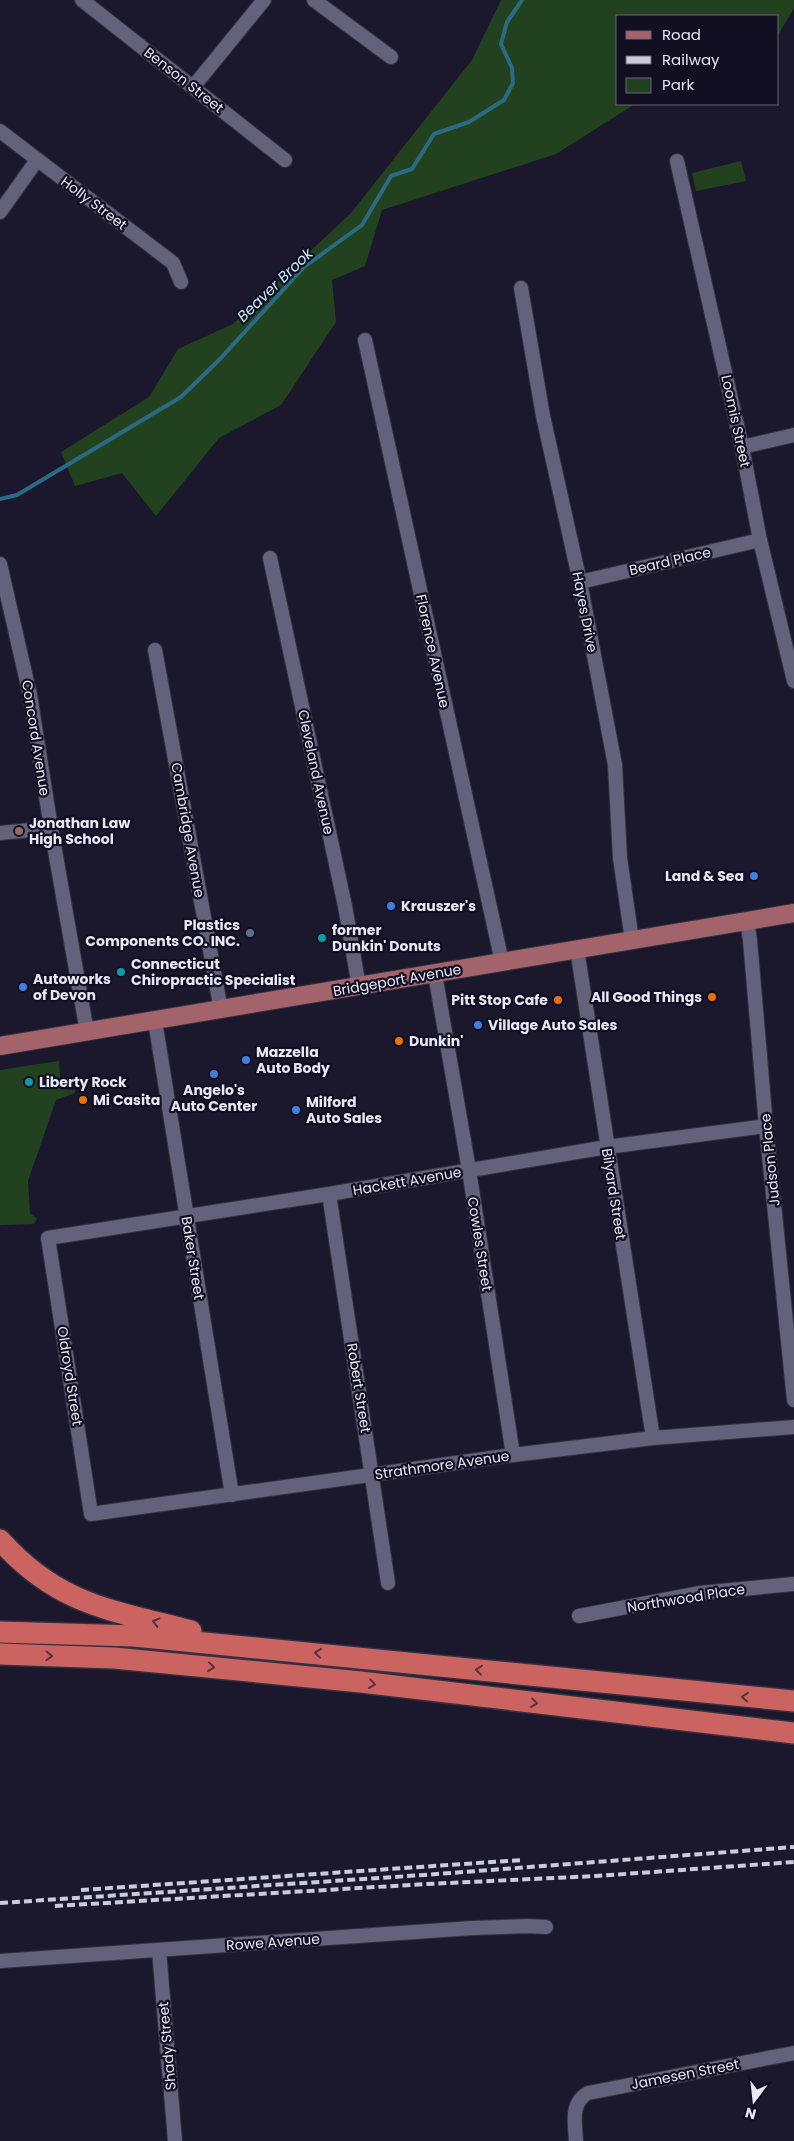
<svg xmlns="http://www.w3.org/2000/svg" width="794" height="2141" viewBox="0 0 794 2141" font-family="Poppins,sans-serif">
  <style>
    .green { fill: #22421f }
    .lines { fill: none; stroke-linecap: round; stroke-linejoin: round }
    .stream { stroke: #2a6b84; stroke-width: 4 }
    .minor-casing { stroke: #333141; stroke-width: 16 }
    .major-casing { stroke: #333141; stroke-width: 20 }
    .highway-casing { stroke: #333141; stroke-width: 24 }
    .minor { stroke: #64617b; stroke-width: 14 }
    .major { stroke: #a2636b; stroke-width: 18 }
    .highway { stroke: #cb6461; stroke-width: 21 }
    .rail { stroke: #cccbdb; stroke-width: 4; stroke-dasharray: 8 4; stroke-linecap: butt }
    .oneway { stroke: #5c313c }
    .education-dot { fill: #8d6e63; stroke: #120f23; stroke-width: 2 }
    .shop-dot { fill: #3f7fe0; stroke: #120f23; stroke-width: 2 }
    .service-dot { fill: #5c6f8a; stroke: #120f23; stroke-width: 2 }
    .culture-dot { fill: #0f9aa8; stroke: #120f23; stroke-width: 2 }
    .food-dot { fill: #e8710a; stroke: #120f23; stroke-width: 2 }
    .labels { text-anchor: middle; stroke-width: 4.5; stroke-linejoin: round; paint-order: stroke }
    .street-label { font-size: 14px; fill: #e8e7f6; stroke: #120f23 }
    .poi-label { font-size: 14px; font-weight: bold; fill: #e8e7f6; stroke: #120f23; text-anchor: start }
    .water-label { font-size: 15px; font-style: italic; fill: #c7eaf9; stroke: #120f23 }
  </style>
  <rect width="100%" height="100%" fill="#1b182d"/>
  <path class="green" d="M 501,0 L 794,0 L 794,8 L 778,35 L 778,16 L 618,16 L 618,104 L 635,104 L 556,154 L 382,210 L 365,266 L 332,280 L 336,322 L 281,405 L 219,438 L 156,516 L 122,473 L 75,486 L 61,452 L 149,397 L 178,349 L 233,324 L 351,213 L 472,60 Z
    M 741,161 L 746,181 L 696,191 L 692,173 Z
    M 59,1061 L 61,1089 L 75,1090 L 75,1093 L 56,1100 L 28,1181 L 30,1213 L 37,1219 L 34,1224 L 0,1225 L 0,1070 Z"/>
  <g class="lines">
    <path class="stream" d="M 0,499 L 17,495 L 181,397 L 220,359 L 304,267 L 362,225 L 391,176 L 412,169 L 434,134 L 469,122 L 504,100 L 513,83 L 512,68 L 501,44 L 507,22 L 522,0"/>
    <g class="minor-casing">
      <path id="minor" d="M 82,0 L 285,160
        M 314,0 L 391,57
        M 193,87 L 264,0
        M 0,131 L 173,263 L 181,282
        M 677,161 L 742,447 L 760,540 L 794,681
        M 0,212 L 37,160
        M 521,288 L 543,416 L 580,582 L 615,765 L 620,858 L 632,940
        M 365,340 L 502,962
        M 742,447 L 794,435
        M 270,558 L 345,906 L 359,987
        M 0,564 L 30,695 L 51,828 L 87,1032
        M 580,582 L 760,540
        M 155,650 L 221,1010
        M 0,833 L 51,828
        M 747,921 L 750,940 L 766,1126 L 794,1400
        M 577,949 L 653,1438
        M 435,974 L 469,1170 L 513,1455
        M 155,1021 L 232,1495
        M 766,1126 L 607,1147 L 329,1194 L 48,1238 L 91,1514 L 513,1455 L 653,1438 L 794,1427
        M 329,1194 L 388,1583
        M 579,1616 L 700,1593 L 794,1584
        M 159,1950 L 175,2141
        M 0,1961 L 472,1928 L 528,1926 L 546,1927
        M 576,2141 C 575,2123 570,2103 588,2093 L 794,2053"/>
    </g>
    <g class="major-casing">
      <path id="major" d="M 0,1046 L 794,913"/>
    </g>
    <g class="highway-casing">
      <path id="highway" d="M 0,1540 C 58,1605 111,1610 191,1631
        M 0,1632 L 134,1636 L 794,1701
        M 0,1654 L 114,1658 L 361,1682 L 794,1733"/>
    </g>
    <use href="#minor" class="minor"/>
    <use href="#major" class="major"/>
    <use href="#highway" class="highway"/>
    <path class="rail" d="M 81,1890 L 522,1860
      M 0,1903 L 424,1875 L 794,1847
      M 55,1906 L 427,1884 L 596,1876 L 794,1862"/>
  </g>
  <defs><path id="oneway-chevron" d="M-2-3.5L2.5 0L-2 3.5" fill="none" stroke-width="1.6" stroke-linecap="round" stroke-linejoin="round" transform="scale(1.25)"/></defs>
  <g class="oneway">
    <use href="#oneway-chevron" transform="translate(156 1622) rotate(-166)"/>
    <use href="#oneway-chevron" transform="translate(318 1653) rotate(-174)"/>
    <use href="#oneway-chevron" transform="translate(49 1656) rotate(2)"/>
    <use href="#oneway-chevron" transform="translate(211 1667) rotate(6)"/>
    <use href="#oneway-chevron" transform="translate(479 1670) rotate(-174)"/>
    <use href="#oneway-chevron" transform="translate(372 1684) rotate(7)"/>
    <use href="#oneway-chevron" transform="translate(745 1697) rotate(-175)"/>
    <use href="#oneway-chevron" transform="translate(534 1703) rotate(7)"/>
  </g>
  <circle class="education-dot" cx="19" cy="831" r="5"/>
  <g class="shop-dot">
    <circle cx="754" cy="876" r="5"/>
    <circle cx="391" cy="906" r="5"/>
    <circle cx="23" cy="987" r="5"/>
    <circle cx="478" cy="1025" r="5"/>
    <circle cx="246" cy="1060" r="5"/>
    <circle cx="214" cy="1074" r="5"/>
    <circle cx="296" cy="1110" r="5"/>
  </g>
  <circle class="service-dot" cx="250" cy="933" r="5"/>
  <g class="culture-dot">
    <circle cx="322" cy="938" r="5"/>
    <circle cx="121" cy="972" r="5"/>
    <circle cx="29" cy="1082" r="5"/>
  </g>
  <g class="food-dot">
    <circle cx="712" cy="997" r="5"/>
    <circle cx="558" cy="1000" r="5"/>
    <circle cx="399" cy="1041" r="5"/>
    <circle cx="83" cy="1100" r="5"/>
  </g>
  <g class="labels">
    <g class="street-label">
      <text transform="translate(184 80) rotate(38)" y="5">Benson Street</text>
      <text transform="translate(94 203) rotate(37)" y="5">Holly Street</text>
      <text transform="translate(736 421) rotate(78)" y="5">Loomis Street</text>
      <text transform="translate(670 561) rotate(-13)" y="5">Beard Place</text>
      <text transform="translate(585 612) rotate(79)" y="5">Hayes Drive</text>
      <text transform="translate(433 651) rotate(78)" y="5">Florence Avenue</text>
      <text transform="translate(36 738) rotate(81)" y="5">Concord Avenue</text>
      <text transform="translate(316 772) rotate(78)" y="5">Cleveland Avenue</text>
      <text transform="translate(188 830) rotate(80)" y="5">Cambridge Avenue</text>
      <text transform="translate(397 980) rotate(-10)" y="5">Bridgeport Avenue</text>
      <text transform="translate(770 1160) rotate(-96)" y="5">Judson Place</text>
      <text transform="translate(407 1181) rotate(-10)" y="5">Hackett Avenue</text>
      <text transform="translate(614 1194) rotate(81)" y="5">Bilyard Street</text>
      <text transform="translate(480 1244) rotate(81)" y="5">Cowles Street</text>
      <text transform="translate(193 1258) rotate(81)" y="5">Baker Street</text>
      <text transform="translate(70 1376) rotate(81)" y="5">Oldroyd Street</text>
      <text transform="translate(359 1388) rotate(81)" y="5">Robert Street</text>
      <text transform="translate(442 1465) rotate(-8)" y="5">Strathmore Avenue</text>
      <text transform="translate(686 1598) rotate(-9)" y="5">Northwood Place</text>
      <text transform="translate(273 1942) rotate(-4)" y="5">Rowe Avenue</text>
      <text transform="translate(167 2046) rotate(-95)" y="5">Shady Street</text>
      <text transform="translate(685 2074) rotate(-11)" y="5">Jamesen Street</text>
    </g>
    <g class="poi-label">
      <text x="29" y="828">Jonathan Law<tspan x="29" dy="16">High School</tspan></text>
      <text x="744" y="881" text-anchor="end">Land &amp; Sea</text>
      <text x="401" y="911">Krauszer's</text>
      <text x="240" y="930" text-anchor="end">Plastics<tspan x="240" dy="16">Components CO. INC.</tspan></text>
      <text x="332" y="935">former<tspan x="332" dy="16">Dunkin' Donuts</tspan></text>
      <text x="131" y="969">Connecticut<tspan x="131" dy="16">Chiropractic Specialist</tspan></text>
      <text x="33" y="984">Autoworks<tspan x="33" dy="16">of Devon</tspan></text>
      <text x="702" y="1002" text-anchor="end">All Good Things</text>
      <text x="548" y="1005" text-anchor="end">Pitt Stop Cafe</text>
      <text x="488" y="1030">Village Auto Sales</text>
      <text x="409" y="1046">Dunkin'</text>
      <text x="256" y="1057">Mazzella<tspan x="256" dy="16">Auto Body</tspan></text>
      <text x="39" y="1087">Liberty Rock</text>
      <text x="214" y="1095" text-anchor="middle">Angelo's<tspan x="214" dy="16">Auto Center</tspan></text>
      <text x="93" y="1105">Mi Casita</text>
      <text x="306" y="1107">Milford<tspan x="306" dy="16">Auto Sales</tspan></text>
    </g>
    <g class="water-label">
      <text transform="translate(275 285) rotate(-44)" y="5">Beaver Brook</text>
    </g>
  </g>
  <rect x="616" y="15" width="162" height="90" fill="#120f23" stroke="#686577"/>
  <rect x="626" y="31" width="25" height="8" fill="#a2636b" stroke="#686577"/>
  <text x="662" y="40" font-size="15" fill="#e8e7f6">Road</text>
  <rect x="626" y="56" width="25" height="8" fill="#cccbdb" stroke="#686577"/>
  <text x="662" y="65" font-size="15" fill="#e8e7f6">Railway</text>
  <rect x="626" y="78" width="25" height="15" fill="#22421f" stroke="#686577"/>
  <text x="662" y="90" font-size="15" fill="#e8e7f6">Park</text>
  <g transform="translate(754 2101) rotate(195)" stroke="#120f23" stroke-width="4" paint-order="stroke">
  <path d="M0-4L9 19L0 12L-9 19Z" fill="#e8e7f6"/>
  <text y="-8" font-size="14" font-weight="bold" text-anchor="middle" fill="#e8e7f6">N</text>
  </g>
</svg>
